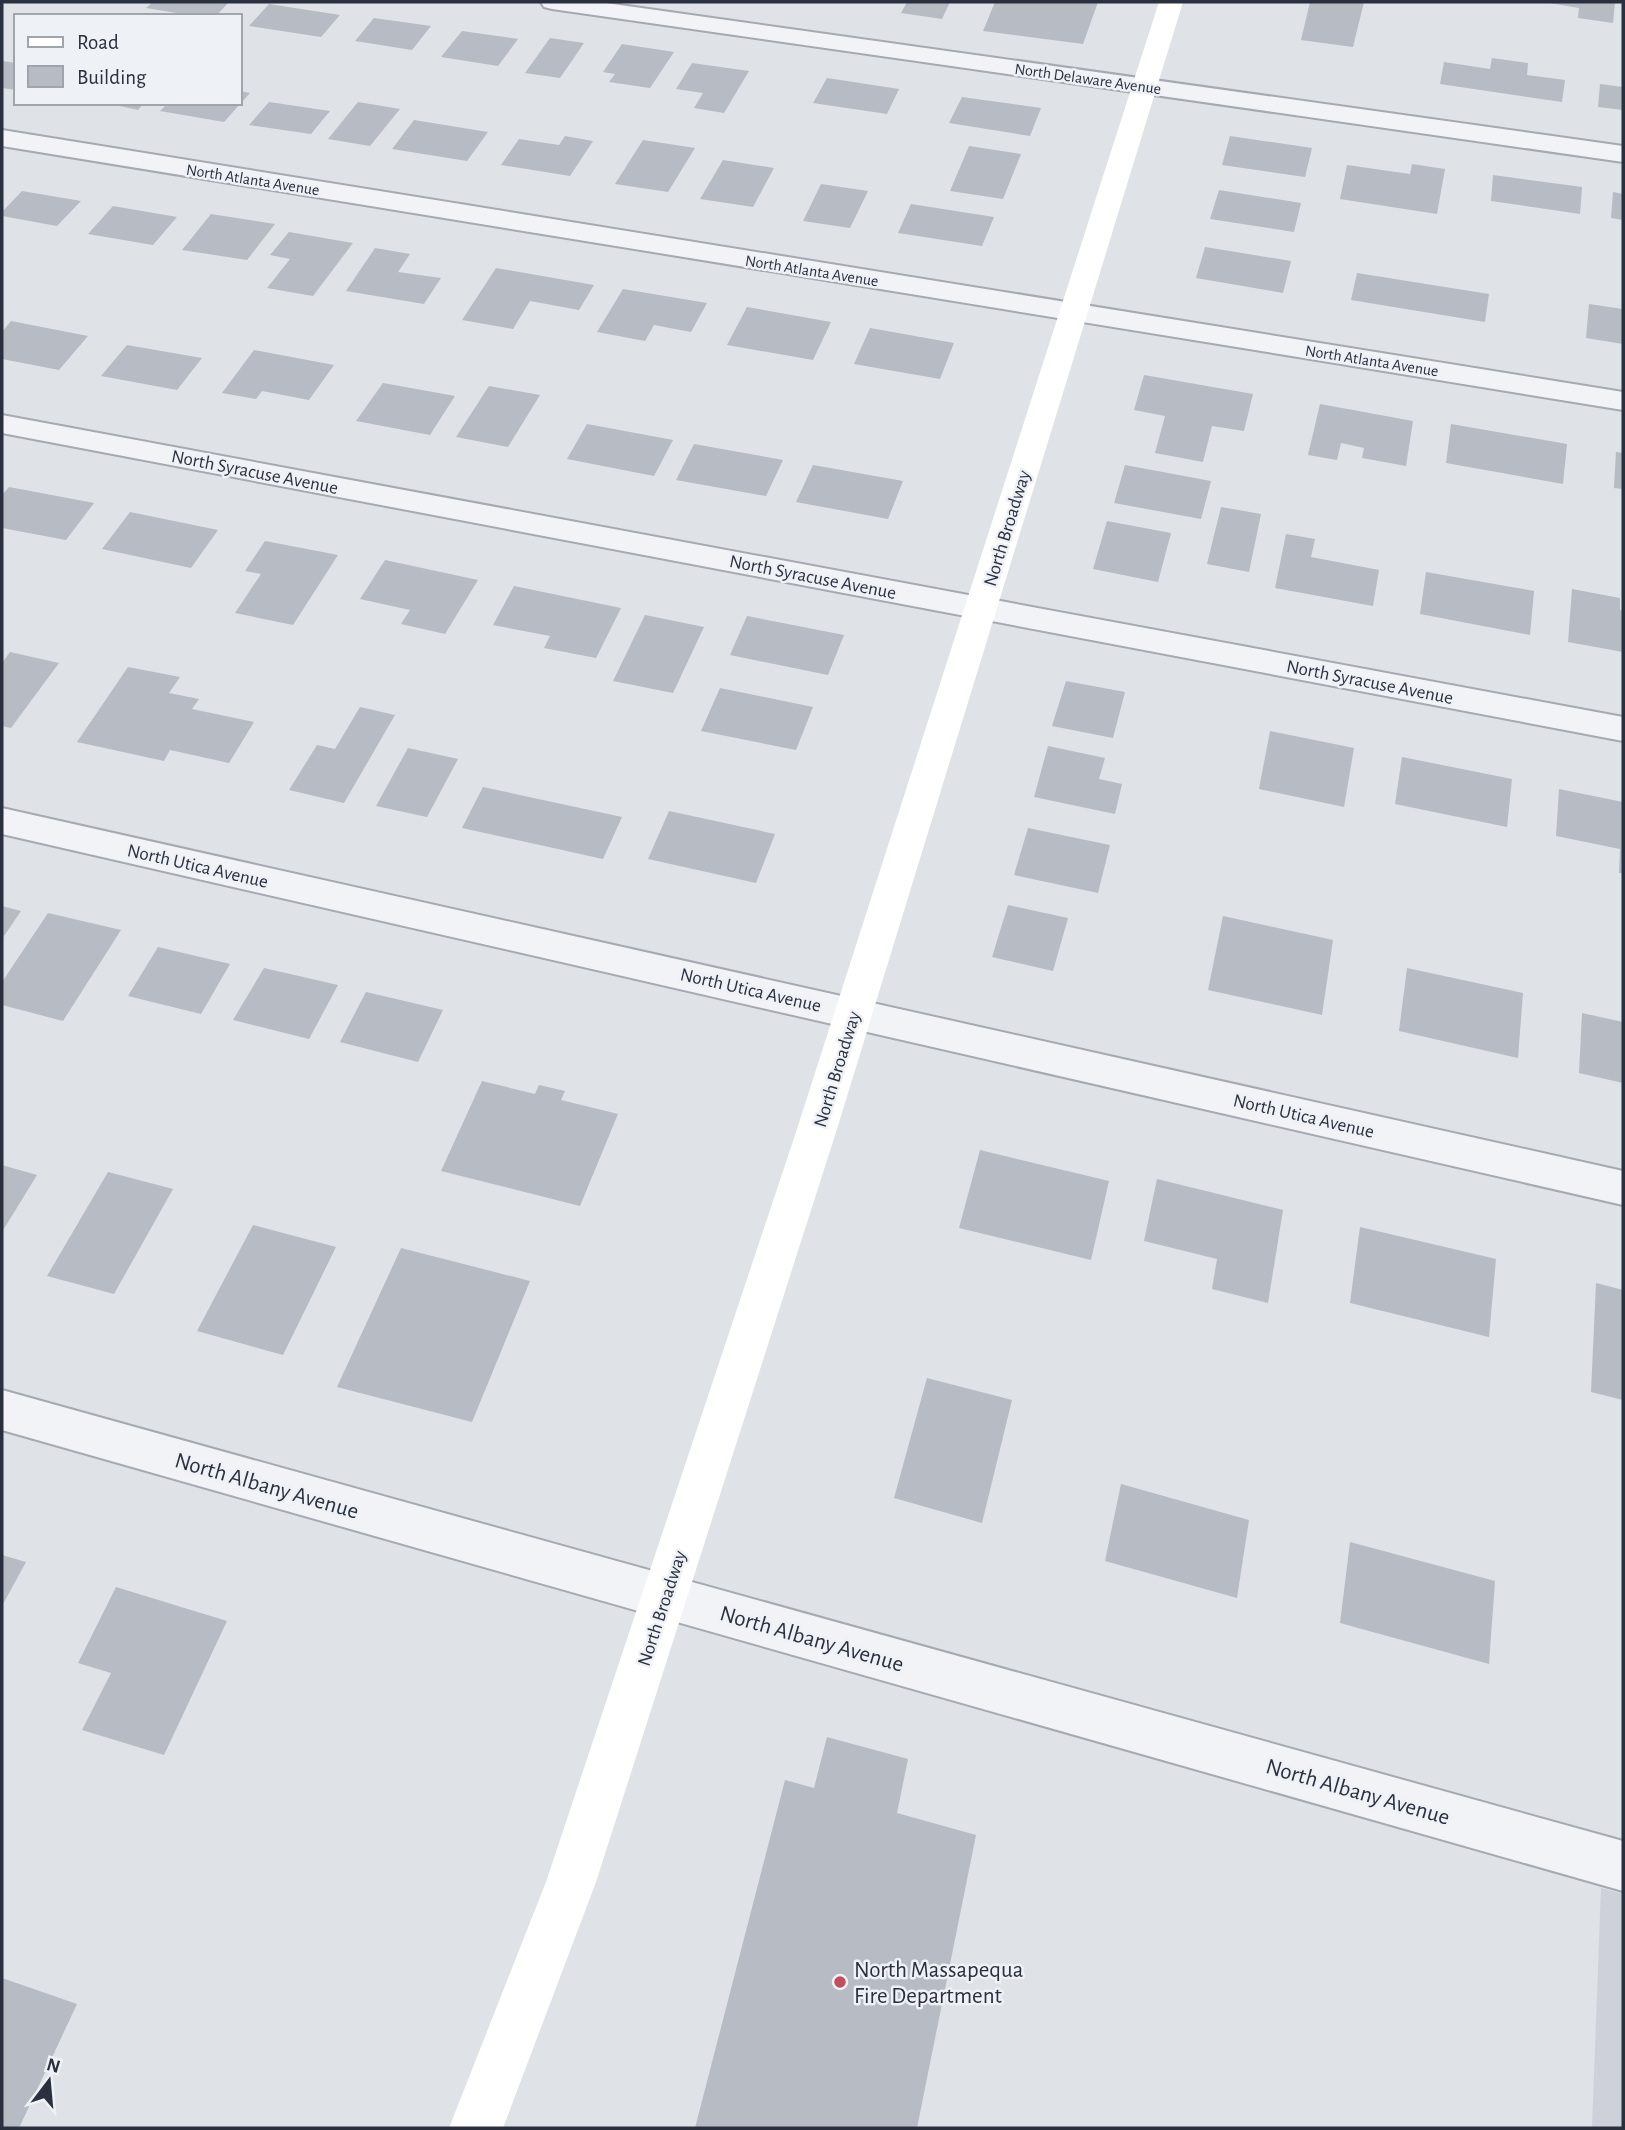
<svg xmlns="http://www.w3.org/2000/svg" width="1625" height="2130" viewBox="0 0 1625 2130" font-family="'Alegreya Sans',sans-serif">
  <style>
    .built { fill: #ced1d9 }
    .building { fill: #b7bbc3 }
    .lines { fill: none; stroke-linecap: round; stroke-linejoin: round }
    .minor-casing { stroke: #a5a9b1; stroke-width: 4 }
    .minor { fill: #f1f3f6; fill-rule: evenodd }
    .secondary { fill: #fff; fill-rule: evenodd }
    .poi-dot { fill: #c14f5e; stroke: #eef1f5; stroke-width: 2.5 }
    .labels { text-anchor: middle; stroke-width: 5; stroke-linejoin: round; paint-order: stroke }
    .far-street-label { font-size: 16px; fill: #2a303d; stroke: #eef1f5 }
    .street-label { font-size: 19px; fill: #2a303d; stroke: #eef1f5 }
    .near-street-label { font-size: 23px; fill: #2a303d; stroke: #eef1f5 }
    .near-poi-label { font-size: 23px; fill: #2a303d; stroke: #eef1f5; text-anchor: start }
  </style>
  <rect width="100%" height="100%" fill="#dfe2e7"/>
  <path class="built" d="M 1601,1888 L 1623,1894 L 1623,2128 L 1592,2128 Z"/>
  <path class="building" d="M 153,2 L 229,2 L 216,16 L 196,16 L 146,8 Z
    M 907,2 L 950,2 L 942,19 L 901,13 Z
    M 995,2 L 1098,2 L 1083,44 L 983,31 Z
    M 1310,2 L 1364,2 L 1353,47 L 1301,40 Z
    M 1543,2 L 1615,2 L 1613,23 L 1578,18 L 1579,8 Z
    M 269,4 L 340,15 L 321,37 L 249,26 Z
    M 374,18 L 431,26 L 412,50 L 355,41 Z
    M 462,31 L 518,39 L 498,66 L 441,57 Z
    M 550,38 L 584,43 L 560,78 L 525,73 Z
    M 622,44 L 674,52 L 650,88 L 609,82 L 615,74 L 603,72 Z
    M 1492,58 L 1528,63 L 1527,75 L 1565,80 L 1562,102 L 1440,84 L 1444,62 L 1490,69 Z
    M 2,61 L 16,63 L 16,90 L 2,88 Z
    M 692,63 L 749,71 L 724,113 L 694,108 L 703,93 L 676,89 Z
    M 827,78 L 899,89 L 887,114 L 813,103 Z
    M 1600,84 L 1623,87 L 1623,110 L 1598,107 Z
    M 240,91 L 250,93 L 224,122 L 160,111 L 168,103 L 240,103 Z
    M 962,97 L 1041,108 L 1030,136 L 949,123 Z
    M 269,102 L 330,111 L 311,134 L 249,125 Z
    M 358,102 L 400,109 L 370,146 L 328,139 Z
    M 106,103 L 144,103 L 138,110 Z
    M 414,120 L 488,132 L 467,161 L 392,149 Z
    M 565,136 L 593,141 L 570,176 L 501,165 L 519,139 L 559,145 Z
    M 1230,136 L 1312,148 L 1305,177 L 1222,165 Z
    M 643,140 L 695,148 L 668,192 L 615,184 Z
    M 969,146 L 1021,154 L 1003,199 L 950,191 Z
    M 723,160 L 774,168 L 753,207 L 700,199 Z
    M 1412,164 L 1445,169 L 1437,214 L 1340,199 L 1347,165 L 1410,174 Z
    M 1493,175 L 1582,187 L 1580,214 L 1491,201 Z
    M 821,184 L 868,191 L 850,228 L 803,221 Z
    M 1219,190 L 1301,203 L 1294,232 L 1210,219 Z
    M 22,191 L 81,201 L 57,226 L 2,216 L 2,212 Z
    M 1613,192 L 1623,194 L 1623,220 L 1611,218 Z
    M 911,204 L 994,217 L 982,246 L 898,233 Z
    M 113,206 L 177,217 L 153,245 L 88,234 Z
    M 211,214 L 275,224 L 247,260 L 182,250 Z
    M 289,232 L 353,243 L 313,296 L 267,288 L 290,259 L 270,255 Z
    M 1205,247 L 1291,261 L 1283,293 L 1196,278 Z
    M 375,248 L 410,254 L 398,272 L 441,278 L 424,304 L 346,291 Z
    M 496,268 L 594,285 L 579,310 L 530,301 L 513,329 L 462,320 Z
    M 1357,273 L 1489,294 L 1485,322 L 1351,300 Z
    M 623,289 L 707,303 L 691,332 L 654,325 L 645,341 L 597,332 Z
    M 1589,304 L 1623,309 L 1623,344 L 1586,338 Z
    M 747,307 L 831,322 L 813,360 L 727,345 Z
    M 11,321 L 88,336 L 59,370 L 2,359 L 2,332 Z
    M 870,328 L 954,343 L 940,379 L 854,364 Z
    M 127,345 L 202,358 L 177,390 L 101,376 Z
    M 254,350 L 334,365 L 309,400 L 262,391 L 256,399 L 222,393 Z
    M 1144,375 L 1253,394 L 1244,431 L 1212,426 L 1203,462 L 1155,453 L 1165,416 L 1134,410 Z
    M 383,383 L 455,396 L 430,435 L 356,421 Z
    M 489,386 L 540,395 L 508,447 L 456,437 Z
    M 1320,404 L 1413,421 L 1406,466 L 1362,458 L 1364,448 L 1341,443 L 1337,460 L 1308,455 Z
    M 587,424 L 673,440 L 654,476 L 567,459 Z
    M 1451,424 L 1567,444 L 1563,484 L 1446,463 Z
    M 694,444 L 783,460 L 766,496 L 676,480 Z
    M 1616,452 L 1623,453 L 1623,489 L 1614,488 Z
    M 813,465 L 903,481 L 888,519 L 796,502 Z
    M 1125,465 L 1211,481 L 1201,519 L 1114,503 Z
    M 9,487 L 94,503 L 66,540 L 2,528 L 2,495 Z
    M 1221,507 L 1261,514 L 1249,572 L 1207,564 Z
    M 130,512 L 218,530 L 191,568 L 102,549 Z
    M 1107,521 L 1171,533 L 1158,582 L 1093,569 Z
    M 1286,534 L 1315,539 L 1311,557 L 1379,570 L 1373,606 L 1275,588 Z
    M 265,541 L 338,555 L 293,625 L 235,613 L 261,574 L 245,571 Z
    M 385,560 L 478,580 L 445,634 L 401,624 L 410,610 L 360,599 Z
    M 1426,572 L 1534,591 L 1530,635 L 1420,614 Z
    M 514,586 L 621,608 L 596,658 L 544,648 L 550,636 L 493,625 Z
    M 1572,589 L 1620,598 L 1620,610 L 1623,611 L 1623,652 L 1568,642 Z
    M 645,615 L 704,627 L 673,693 L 613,681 Z
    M 747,616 L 844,635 L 828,675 L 730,655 Z
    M 10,652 L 59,663 L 11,728 L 2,726 L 2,663 Z
    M 128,667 L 180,677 L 169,693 L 199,699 L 192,709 L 254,722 L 229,763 L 170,750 L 164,761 L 77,742 Z
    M 1066,681 L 1125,692 L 1113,738 L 1052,726 Z
    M 720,688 L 813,707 L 796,750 L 701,731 Z
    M 360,707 L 395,715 L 344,803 L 289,790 L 317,745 L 335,749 Z
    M 1270,731 L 1354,748 L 1344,807 L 1259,789 Z
    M 1048,746 L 1105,758 L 1099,779 L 1122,784 L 1115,814 L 1034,797 Z
    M 408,748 L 458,759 L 427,817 L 376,806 Z
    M 1402,757 L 1512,779 L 1507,827 L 1395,804 Z
    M 483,787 L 622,817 L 603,859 L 462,828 Z
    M 1559,789 L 1623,802 L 1623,873 L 1619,873 L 1620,849 L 1556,836 Z
    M 669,811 L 775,834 L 756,883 L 648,859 Z
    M 1028,828 L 1110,845 L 1098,893 L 1014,875 Z
    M 1008,905 L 1068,918 L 1053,971 L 992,957 Z
    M 2,906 L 21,911 L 2,939 Z
    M 48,913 L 121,930 L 63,1021 L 2,1005 L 2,982 Z
    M 1223,916 L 1333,940 L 1322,1015 L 1208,990 Z
    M 158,947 L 230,964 L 201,1014 L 128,996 Z
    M 264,968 L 338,985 L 309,1039 L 233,1020 Z
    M 1407,968 L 1523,993 L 1518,1058 L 1399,1031 Z
    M 366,992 L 443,1010 L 418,1062 L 340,1042 Z
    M 1582,1013 L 1623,1022 L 1623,1083 L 1579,1073 Z
    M 482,1081 L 535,1094 L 539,1085 L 565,1091 L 561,1100 L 618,1114 L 580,1206 L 441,1171 Z
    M 980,1150 L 1109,1181 L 1091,1260 L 959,1228 Z
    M 2,1165 L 37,1175 L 2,1232 Z
    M 108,1172 L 173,1189 L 114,1294 L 47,1276 Z
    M 1157,1179 L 1283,1210 L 1268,1303 L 1212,1289 L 1217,1259 L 1144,1241 Z
    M 253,1225 L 336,1247 L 283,1355 L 197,1331 Z
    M 1360,1227 L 1496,1259 L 1489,1337 L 1350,1303 Z
    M 401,1248 L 530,1281 L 472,1422 L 337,1387 Z
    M 1596,1283 L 1623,1290 L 1623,1400 L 1591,1392 Z
    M 927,1378 L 1012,1400 L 982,1523 L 894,1498 Z
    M 1121,1484 L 1249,1520 L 1237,1598 L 1105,1561 Z
    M 1350,1542 L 1495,1581 L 1489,1664 L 1340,1623 Z
    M 2,1555 L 26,1562 L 2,1606 Z
    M 116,1587 L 227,1621 L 164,1755 L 82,1730 L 111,1673 L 78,1663 Z
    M 827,1737 L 908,1759 L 897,1813 L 976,1835 L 917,2128 L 695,2128 L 785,1780 L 814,1788 Z
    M 2,1978 L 77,2004 L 19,2128 L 2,2128 Z"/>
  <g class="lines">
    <g class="minor-casing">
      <path id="minor" d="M 541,2 L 599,2 L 1623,146 L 1623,162 L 552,9 L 544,7 Z
        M 2,130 L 1623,392 L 1623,410 L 2,146 Z
        M 2,415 L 1623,717 L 1623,741 L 2,433 Z
        M 2,808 L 1623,1171 L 1623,1205 L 2,834 Z
        M 2,1390 L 1623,1841 L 1623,1891 L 2,1430 Z"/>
    </g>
    <use href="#minor" class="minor"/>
    <path class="secondary" d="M 1159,2 L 1183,2 L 837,1129 L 596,1882 L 503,2128 L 449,2128 L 546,1882 L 797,1129 Z"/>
  </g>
  <circle class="poi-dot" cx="840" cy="1982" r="7"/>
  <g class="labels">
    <g class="far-street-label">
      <text transform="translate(1088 78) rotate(8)" y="6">North Delaware Avenue</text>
      <text transform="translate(253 179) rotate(9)" y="6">North Atlanta Avenue</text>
      <text transform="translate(812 270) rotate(9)" y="6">North Atlanta Avenue</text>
      <text transform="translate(1372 360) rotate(9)" y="6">North Atlanta Avenue</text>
    </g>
    <g class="street-label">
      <text transform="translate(255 471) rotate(11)" y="7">North Syracuse Avenue</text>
      <text transform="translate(1006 528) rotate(-73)" y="7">North Broadway</text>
      <text transform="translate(813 576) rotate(11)" y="7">North Syracuse Avenue</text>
      <text transform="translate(1370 681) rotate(11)" y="7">North Syracuse Avenue</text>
      <text transform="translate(198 865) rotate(13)" y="7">North Utica Avenue</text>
      <text transform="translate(751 989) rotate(13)" y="7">North Utica Avenue</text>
      <text transform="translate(836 1069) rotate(-73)" y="7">North Broadway</text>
      <text transform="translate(1304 1115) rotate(13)" y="7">North Utica Avenue</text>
      <text transform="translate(661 1608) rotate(-72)" y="7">North Broadway</text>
    </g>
    <g class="near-street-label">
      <text transform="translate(267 1485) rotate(16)" y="8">North Albany Avenue</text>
      <text transform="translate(812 1638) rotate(16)" y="8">North Albany Avenue</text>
      <text transform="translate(1358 1791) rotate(16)" y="8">North Albany Avenue</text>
    </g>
    <g class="near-poi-label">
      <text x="854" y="1977">North Massapequa<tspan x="854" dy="26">Fire Department</tspan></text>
    </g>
  </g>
  <rect width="1625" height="2130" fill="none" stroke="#2a303d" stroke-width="7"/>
  <rect x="14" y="14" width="228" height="91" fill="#eef1f5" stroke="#a0a4ab" stroke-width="2"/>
  <rect x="28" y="37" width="35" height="10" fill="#ffffff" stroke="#a0a4ab" stroke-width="2"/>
  <text x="77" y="49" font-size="21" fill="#2a303d">Road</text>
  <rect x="28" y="66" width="35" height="21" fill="#b7bbc3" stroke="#a0a4ab" stroke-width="2"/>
  <text x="77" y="84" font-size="21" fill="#2a303d">Building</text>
  <g transform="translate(49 2081) rotate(16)" stroke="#eef1f5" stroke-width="5" paint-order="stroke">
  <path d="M0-5L12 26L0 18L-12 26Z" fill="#2a303d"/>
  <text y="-10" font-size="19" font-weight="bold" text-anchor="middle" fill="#2a303d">N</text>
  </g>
</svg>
